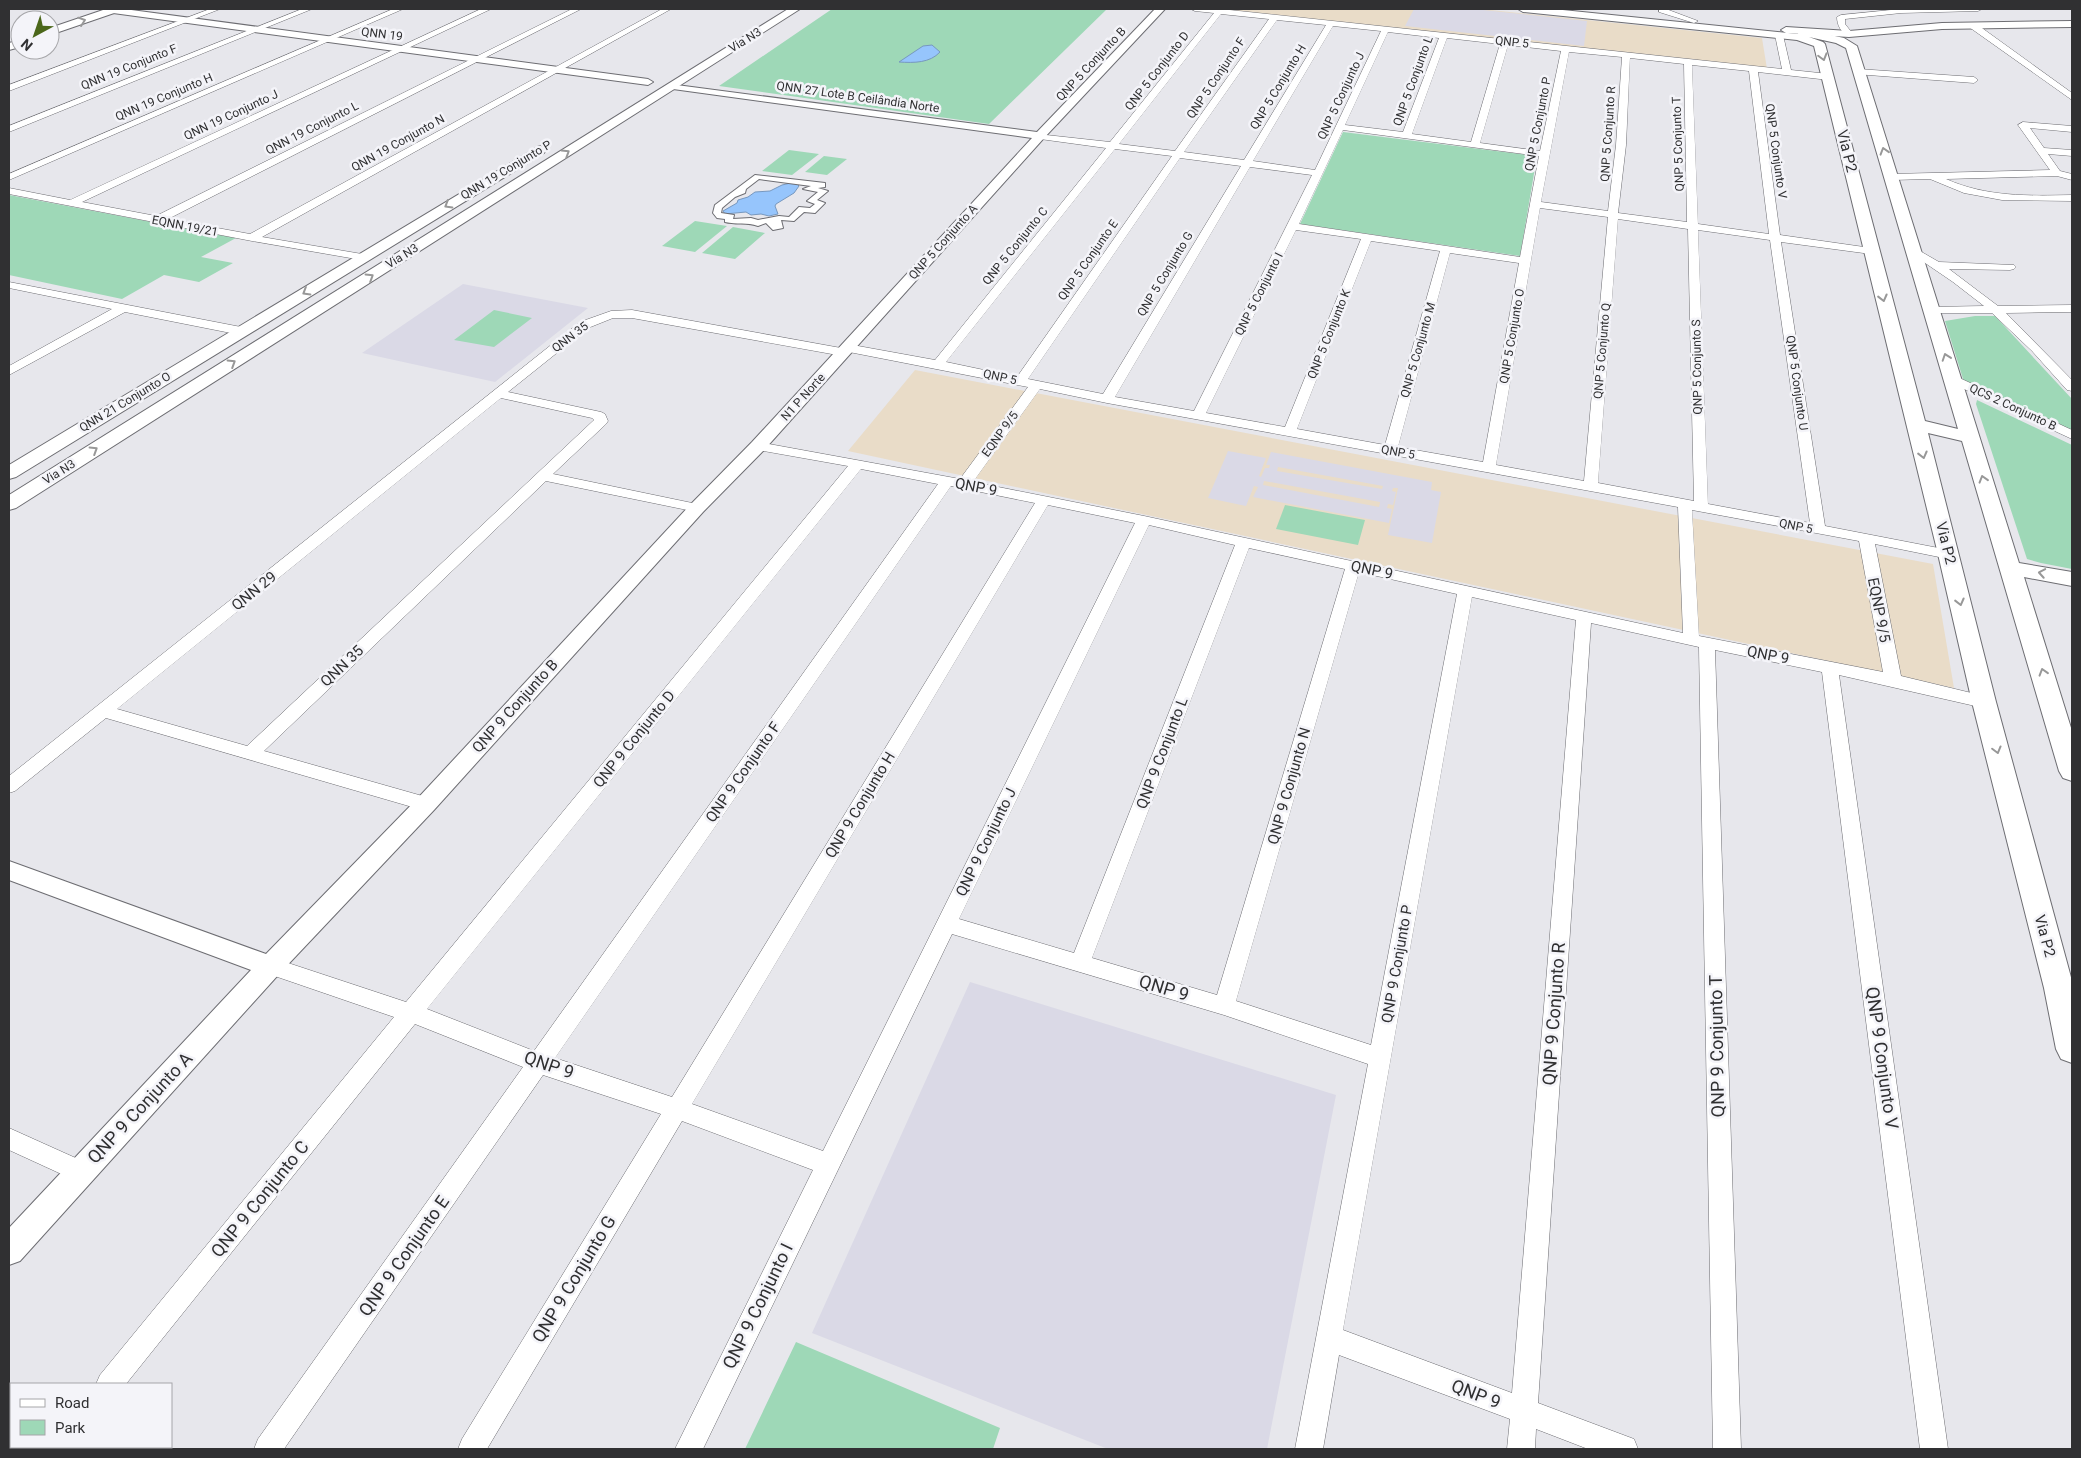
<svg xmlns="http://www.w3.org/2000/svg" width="2081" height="1458" viewBox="0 0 2081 1458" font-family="Roboto,sans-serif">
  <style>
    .commercial { fill: #e9dcc8 }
    .built { fill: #dad9e6; fill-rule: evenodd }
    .green { fill: #9ed8b7 }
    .water { fill: #96c5fc; stroke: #7798bf }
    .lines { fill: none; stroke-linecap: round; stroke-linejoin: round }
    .pedestrian-casing { stroke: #6d6d72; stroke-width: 2 }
    .minor-casing { stroke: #6d6d72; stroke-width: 1 }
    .tertiary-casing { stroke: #6d6d72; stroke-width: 2 }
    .secondary-casing { stroke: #6d6d72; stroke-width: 2 }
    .pedestrian { fill: #fff; fill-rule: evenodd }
    .minor { fill: #fff; fill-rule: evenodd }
    .tertiary { fill: #fff; fill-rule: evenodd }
    .secondary { fill: #fff; fill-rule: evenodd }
    .oneway { stroke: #989898 }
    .labels { text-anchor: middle; stroke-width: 5; stroke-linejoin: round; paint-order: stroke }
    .far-street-label { font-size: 12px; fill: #303032; stroke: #f4f4f9 }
    .street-label { font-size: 15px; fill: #303032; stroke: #f4f4f9 }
    .near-street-label { font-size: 18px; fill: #303032; stroke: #f4f4f9 }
  </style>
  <rect width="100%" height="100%" fill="#e7e7ec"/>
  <path class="commercial" d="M 1210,9 L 1481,9 L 1762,38 L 1767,69 Z
    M 915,370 L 1933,564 L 1954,688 L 848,451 Z"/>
  <path class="built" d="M 1414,9 L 1474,9 L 1587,21 L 1584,46 L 1405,26 Z
    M 463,284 L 588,308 L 495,382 L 362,353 Z
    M 1228,451 L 1266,458 L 1259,476 L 1261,477 L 1265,468 L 1269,468 L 1270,465 L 1266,465 L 1271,452 L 1432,482 L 1431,490 L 1441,492 L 1432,543 L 1388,535 L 1398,488 L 1393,488 L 1392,491 L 1396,492 L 1393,505 L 1388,504 L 1387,508 L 1392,509 L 1389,523 L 1253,497 L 1258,487 L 1254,486 L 1246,506 L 1208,498 ZM 1278,467 L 1383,486 L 1382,489 L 1277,471 ZM 1264,481 L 1380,502 L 1380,503 L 1379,507 L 1263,485 Z
    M 970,982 L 1336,1095 L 1267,1449 L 1108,1449 L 812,1333 Z"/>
  <path class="green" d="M 832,9 L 1107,9 L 989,124 L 719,86 Z
    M 1343,132 L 1537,156 L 1520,256 L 1300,224 Z
    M 789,150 L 819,154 L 792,175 L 762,171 Z
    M 824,156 L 847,159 L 827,175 L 805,172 Z
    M 9,195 L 236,238 L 201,257 L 233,263 L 199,282 L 164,275 L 122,299 L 9,275 Z
    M 695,221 L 727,226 L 695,252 L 662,246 Z
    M 733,227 L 765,233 L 735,259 L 702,253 Z
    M 494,310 L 532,318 L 494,347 L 454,340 Z
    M 1975,316 L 1995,316 L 2072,399 L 2072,432 L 1964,382 L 1945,321 Z
    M 1977,400 L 2072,445 L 2072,569 L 2041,563 L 2027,559 L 1976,404 Z
    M 1285,505 L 1365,520 L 1358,545 L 1276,529 Z
    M 796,1342 L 1000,1428 L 993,1449 L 745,1449 Z"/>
  <path class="water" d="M 932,45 L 940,52 C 930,63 914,63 899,62 L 923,46 Z
    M 795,182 L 799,186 L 794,193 L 776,204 L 775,206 L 778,214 L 769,216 L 761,214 L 751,215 L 746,212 L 725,214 L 723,211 L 737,203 L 738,200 L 748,197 L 755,192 L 770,191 L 782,185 Z"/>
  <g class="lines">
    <g class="pedestrian-casing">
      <path id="pedestrian" d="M 755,175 L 825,183 L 825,187 L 818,188 L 828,191 L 817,200 L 825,203 L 815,213 L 804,212 L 794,221 L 781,220 L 783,228 L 773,230 L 766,223 L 758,226 C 747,222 737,225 725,222 L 725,219 L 717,218 L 713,213 L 715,205 ZM 759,179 L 811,186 L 803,189 L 818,192 L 807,201 L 815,204 L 810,208 L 799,207 L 789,217 L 779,216 L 758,220 L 751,218 L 733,219 L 734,215 L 721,213 L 722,208 L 735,197 L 745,193 L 746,189 Z"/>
    </g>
    <g class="minor-casing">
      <path id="minor" d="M 210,9 L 220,9 L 9,91 L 9,85 Z
        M 302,9 L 312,9 L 9,132 L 9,126 Z
        M 393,9 L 403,9 L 9,180 L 9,174 Z
        M 481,9 L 491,9 L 82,202 L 156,216 L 572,9 L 581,9 L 168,219 L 250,234 L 662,9 L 671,9 L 262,237 L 362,254 L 366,255 L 368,257 L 366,259 L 362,260 L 252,241 L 9,194 L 9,188 L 70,200 Z
        M 1191,9 L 1220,9 L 1782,69 L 1775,35 L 1779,33 L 1783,35 L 1791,70 L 1829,74 L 1833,77 L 1829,80 L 1758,72 L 1780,235 L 1871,248 L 1876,251 L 1871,254 L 1781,242 L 1825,526 L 1954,551 L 1957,554 L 1954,557 L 1949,559 L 1875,544 L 1901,676 L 1984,696 L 1990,698 L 1993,702 L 1990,706 L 1984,708 L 1839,675 L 1948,1449 L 1920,1449 L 1822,672 L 1715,650 L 1741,1449 L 1713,1449 L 1699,647 L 1591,623 L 1538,1403 L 1634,1439 L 1638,1449 L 1588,1449 L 1536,1429 L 1535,1449 L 1507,1449 L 1510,1419 L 1339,1355 L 1323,1449 L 1295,1449 L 1368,1064 L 1224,1015 L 952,934 L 703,1449 L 675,1449 L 813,1170 L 682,1121 L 487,1449 L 458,1449 L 462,1439 L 661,1114 L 543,1075 L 284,1449 L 254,1449 L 258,1439 L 523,1067 L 415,1024 L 126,1384 L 96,1384 L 100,1375 L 394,1017 L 263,972 L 260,966 L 263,960 L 270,957 L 406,1002 L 848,466 L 758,450 L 753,449 L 751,446 L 753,443 L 758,442 L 960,479 L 1028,387 L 849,352 L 843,356 L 632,318 L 613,318 L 588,328 L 508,392 L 601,412 L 605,414 L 608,421 L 606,424 L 553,474 L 697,504 L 702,505 L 704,508 L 702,511 L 697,512 L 546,481 L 264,751 L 433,799 L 435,804 L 433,809 L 426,811 L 106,718 L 15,791 L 9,793 L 9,776 L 580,322 L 611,311 L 632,310 L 841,348 L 847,344 L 935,360 L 1106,148 L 1040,139 L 1035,136 L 1037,134 L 1110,142 L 1214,13 L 1195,11 ZM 1221,14 L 1269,19 L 1175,151 L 1119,144 ZM 1277,20 L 1326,25 L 1244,160 L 1184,152 ZM 1333,26 L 1381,31 L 1315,170 L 1253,161 ZM 1388,32 L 1439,38 L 1403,132 L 1345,125 ZM 1447,38 L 1500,44 L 1471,142 L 1412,134 ZM 1508,45 L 1561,51 L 1540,151 L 1480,143 ZM 1569,52 L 1622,57 L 1616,145 L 1608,211 L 1541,202 ZM 1630,58 L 1684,64 L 1687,222 L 1618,213 L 1626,145 ZM 1692,65 L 1749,71 L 1769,234 L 1698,224 ZM 1343,130 L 1539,156 L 1520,257 L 1299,224 ZM 1115,149 L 1172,156 L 1017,377 L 946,362 ZM 1180,158 L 1241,166 L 1103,394 L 1028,379 ZM 1250,167 L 1312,175 L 1194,411 L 1115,397 ZM 1540,208 L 1608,217 L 1584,481 L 1496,465 ZM 1618,219 L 1688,229 L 1694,501 L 1598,483 ZM 1296,230 L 1361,239 L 1285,427 L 1206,413 ZM 1698,230 L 1770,240 L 1810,523 L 1708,504 ZM 1371,241 L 1440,251 L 1385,445 L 1297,429 ZM 1450,253 L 1519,263 L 1483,462 L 1398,447 ZM 1040,389 L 1107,403 L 1678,507 L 1683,633 L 1144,516 L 973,482 ZM 501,398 L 592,418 L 594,420 L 247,746 L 117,709 ZM 861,469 L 938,484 L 534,1051 L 427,1009 ZM 951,486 L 1035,503 L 672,1097 L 555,1058 ZM 1048,505 L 1135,523 L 823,1151 L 692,1104 ZM 1692,510 L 1859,541 L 1883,672 L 1699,636 ZM 1149,525 L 1235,545 L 1074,953 L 959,919 ZM 1249,548 L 1345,569 L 1217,995 L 1092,958 ZM 1359,572 L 1457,594 L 1371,1045 L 1236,1001 ZM 1472,597 L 1576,620 L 1512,1393 L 1343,1330 Z
        M 1659,9 L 1666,9 L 1698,21 L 1694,23 L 1659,12 Z
        M 1901,9 L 1982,9 L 1978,11 L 1901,13 L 1845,19 L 1845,24 L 1853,34 L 1849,36 C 1841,33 1837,25 1837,17 L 1841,15 Z
        M 1969,23 L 1975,23 L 2072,93 L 2072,100 L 1969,27 Z
        M 1858,69 L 1974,77 L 1978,80 L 1974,83 L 1855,74 L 1854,72 Z
        M 2023,122 L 2072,126 L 2072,132 L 2030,128 L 2044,148 L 2072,150 L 2072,156 L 2048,154 L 2060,171 L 2072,174 L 2072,180 L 2057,176 L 1946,179 C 1986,197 2029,196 2072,195 L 2072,201 L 2002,200 L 1964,193 L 1930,179 L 1891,180 L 1886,177 L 1891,174 L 2050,170 L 2018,125 Z
        M 1913,247 L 1939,262 L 2014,265 L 2016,267 L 2014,269 L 2010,270 L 1949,269 L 1998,306 L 2072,305 L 2072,312 L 2006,313 L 2072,380 L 2072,391 L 2067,390 L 2032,351 L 1992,313 L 1926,313 L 1924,311 L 1930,307 L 1984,306 L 1953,282 L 1909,252 L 1908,250 L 1909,248 Z
        M 9,282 L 241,327 L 247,331 L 241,335 L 125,312 L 9,375 L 9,366 L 112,309 L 9,288 Z
        M 1953,375 L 2072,430 L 2072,439 L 1949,382 L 1947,379 L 1949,376 Z
        M 9,1128 L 89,1164 L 93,1172 L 89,1180 L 81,1183 L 9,1150 Z
        M 43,1447 L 72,1447 L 71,1449 L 42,1449 Z"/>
    </g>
    <g class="tertiary-casing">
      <path id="tertiary" d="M 109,9 L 124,9 L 648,79 L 653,82 L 648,85 L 113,13 L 110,12 Z
        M 1155,9 L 1165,9 L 1044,138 L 764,450 L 703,512 L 434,810 L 279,974 L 20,1261 L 9,1265 L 9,1228 L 251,970 L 9,880 L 9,861 L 266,954 L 418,798 L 691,504 L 752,442 L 1032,138 L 673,89 L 669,88 L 668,86 L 669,84 L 1037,132 Z
        M 2072,21 L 2072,27 L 1942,29 L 1849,37 L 1786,33 L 1781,30 L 1786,27 L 1849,31 L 1942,23 Z"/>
    </g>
    <g class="secondary-casing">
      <path id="secondary" d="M 106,9 L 121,9 L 120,11 L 50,35 L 50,28 Z
        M 788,9 L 800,9 L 16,508 L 9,510 L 9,495 Z
        M 1518,9 L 1553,9 L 1798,34 L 1799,30 L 1803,29 L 1844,38 L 1857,46 L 2019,563 L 2072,572 L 2072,586 L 2024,577 L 2072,731 L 2072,781 L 2063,778 L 2059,771 L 1962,441 L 1928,433 L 1996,702 L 2072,981 L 2072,1063 L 2061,1059 L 2056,1049 L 2044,988 L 1972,702 L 1938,554 L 1814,46 L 1797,40 L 1523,12 ZM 1809,37 L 1836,43 L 1846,48 L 1958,429 L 1925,421 L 1825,44 L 1823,42 Z
        M 20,40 L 20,47 L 9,50 L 9,43 Z
        M 539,146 L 544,147 L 546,150 L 544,153 L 16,477 L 9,479 L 9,465 Z"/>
    </g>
    <use href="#pedestrian" class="pedestrian"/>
    <use href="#minor" class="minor"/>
    <use href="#tertiary" class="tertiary"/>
    <use href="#secondary" class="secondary"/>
  </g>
  <defs><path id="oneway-chevron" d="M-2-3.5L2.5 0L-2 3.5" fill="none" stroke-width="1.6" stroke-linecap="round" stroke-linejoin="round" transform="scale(1.25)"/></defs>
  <g class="oneway">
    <use href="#oneway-chevron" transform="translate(82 21) rotate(-19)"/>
    <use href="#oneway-chevron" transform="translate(1823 57) rotate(74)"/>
    <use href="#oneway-chevron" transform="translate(1884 151) rotate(-107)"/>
    <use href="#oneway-chevron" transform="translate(566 153) rotate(-32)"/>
    <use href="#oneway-chevron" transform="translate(448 205) rotate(149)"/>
    <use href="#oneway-chevron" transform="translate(370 277) rotate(-32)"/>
    <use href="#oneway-chevron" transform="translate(306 292) rotate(149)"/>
    <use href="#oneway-chevron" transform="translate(1883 298) rotate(76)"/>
    <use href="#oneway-chevron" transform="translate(1946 357) rotate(-109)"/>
    <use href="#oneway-chevron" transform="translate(232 363) rotate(-32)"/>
    <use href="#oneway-chevron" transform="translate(94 450) rotate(-32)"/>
    <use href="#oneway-chevron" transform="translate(1923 455) rotate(76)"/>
    <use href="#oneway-chevron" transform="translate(1983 479) rotate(-107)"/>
    <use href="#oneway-chevron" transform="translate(2042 573) rotate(-170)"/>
    <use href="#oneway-chevron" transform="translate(1960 602) rotate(76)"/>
    <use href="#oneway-chevron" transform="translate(2043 672) rotate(-107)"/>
    <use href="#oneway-chevron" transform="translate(1997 750) rotate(75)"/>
  </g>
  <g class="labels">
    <g class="far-street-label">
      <text transform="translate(382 34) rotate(7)" y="4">QNN 19</text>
      <text transform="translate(745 40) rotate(-32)" y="4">Via N3</text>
      <text transform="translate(1512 42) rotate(6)" y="4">QNP 5</text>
      <text transform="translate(1091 64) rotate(-47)" y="4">QNP 5 Conjunto B</text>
      <text transform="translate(129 67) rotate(-22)" y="4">QNN 19 Conjunto F</text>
      <text transform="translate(1157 71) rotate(-52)" y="4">QNP 5 Conjunto D</text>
      <text transform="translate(1216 78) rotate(-56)" y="4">QNP 5 Conjunto F</text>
      <text transform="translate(1413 81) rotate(-70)" y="4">QNP 5 Conjunto L</text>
      <text transform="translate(1278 87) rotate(-59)" y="4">QNP 5 Conjunto H</text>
      <text transform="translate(1341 96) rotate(-65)" y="4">QNP 5 Conjunto J</text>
      <text transform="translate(164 97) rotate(-23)" y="4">QNN 19 Conjunto H</text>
      <text transform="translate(858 97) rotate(8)" y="4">QNN 27 Lote B Ceilândia Norte</text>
      <text transform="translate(231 115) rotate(-25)" y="4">QNN 19 Conjunto J</text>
      <text transform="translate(1538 124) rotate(-79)" y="4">QNP 5 Conjunto P</text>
      <text transform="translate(312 128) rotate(-27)" y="4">QNN 19 Conjunto L</text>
      <text transform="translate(1608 134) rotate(-86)" y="4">QNP 5 Conjunto R</text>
      <text transform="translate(398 143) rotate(-29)" y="4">QNN 19 Conjunto N</text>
      <text transform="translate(1678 144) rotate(-92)" y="4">QNP 5 Conjunto T</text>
      <text transform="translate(1776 151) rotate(82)" y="4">QNP 5 Conjunto V</text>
      <text transform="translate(506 170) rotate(-31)" y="4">QNN 19 Conjunto P</text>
      <text transform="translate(185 226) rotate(11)" y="4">EQNN 19/21</text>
      <text transform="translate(943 242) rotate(-48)" y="4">QNP 5 Conjunto A</text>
      <text transform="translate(1015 246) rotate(-51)" y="4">QNP 5 Conjunto C</text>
      <text transform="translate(402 256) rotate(-32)" y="4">Via N3</text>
      <text transform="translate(1088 260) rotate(-55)" y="4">QNP 5 Conjunto E</text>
      <text transform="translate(1165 274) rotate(-59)" y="4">QNP 5 Conjunto G</text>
      <text transform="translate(1259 294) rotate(-63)" y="4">QNP 5 Conjunto I</text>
      <text transform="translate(1329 334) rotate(-68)" y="4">QNP 5 Conjunto K</text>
      <text transform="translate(1512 336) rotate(-80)" y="4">QNP 5 Conjunto O</text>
      <text transform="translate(570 337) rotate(-37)" y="4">QNN 35</text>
      <text transform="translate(1418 350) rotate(-74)" y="4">QNP 5 Conjunto M</text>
      <text transform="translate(1602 351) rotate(-85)" y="4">QNP 5 Conjunto Q</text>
      <text transform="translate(1697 367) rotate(-91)" y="4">QNP 5 Conjunto S</text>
      <text transform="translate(1000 377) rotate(12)" y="4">QNP 5</text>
      <text transform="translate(1797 383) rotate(82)" y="4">QNP 5 Conjunto U</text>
      <text transform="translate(803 397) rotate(-48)" y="4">N1 P Norte</text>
      <text transform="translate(125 402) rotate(-31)" y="4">QNN 21 Conjunto O</text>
      <text transform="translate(2013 407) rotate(25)" y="4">QCS 2 Conjunto B</text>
      <text transform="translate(1000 434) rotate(-54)" y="4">EQNP 9/5</text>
      <text transform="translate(1398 452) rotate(10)" y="4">QNP 5</text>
      <text transform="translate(59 472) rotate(-32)" y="4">Via N3</text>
      <text transform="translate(1796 526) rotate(11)" y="4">QNP 5</text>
    </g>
    <g class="street-label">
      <text transform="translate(1847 151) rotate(76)" y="5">Via P2</text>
      <text transform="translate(976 487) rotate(11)" y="5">QNP 9</text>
      <text transform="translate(1946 543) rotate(76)" y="5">Via P2</text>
      <text transform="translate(1372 570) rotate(12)" y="5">QNP 9</text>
      <text transform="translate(254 591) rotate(-39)" y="5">QNN 29</text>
      <text transform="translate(1879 610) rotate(79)" y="5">EQNP 9/5</text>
      <text transform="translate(1768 655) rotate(11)" y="5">QNP 9</text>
      <text transform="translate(342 666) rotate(-43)" y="5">QNN 35</text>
      <text transform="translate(515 706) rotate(-48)" y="5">QNP 9 Conjunto B</text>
      <text transform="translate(634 739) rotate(-51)" y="5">QNP 9 Conjunto D</text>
      <text transform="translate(1162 753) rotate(-69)" y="5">QNP 9 Conjunto L</text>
      <text transform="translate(743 772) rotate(-55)" y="5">QNP 9 Conjunto F</text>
      <text transform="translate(1289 786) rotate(-74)" y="5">QNP 9 Conjunto N</text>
      <text transform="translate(860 805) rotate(-59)" y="5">QNP 9 Conjunto H</text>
      <text transform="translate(986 842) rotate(-64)" y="5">QNP 9 Conjunto J</text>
      <text transform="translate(2045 936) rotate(75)" y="5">Via P2</text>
      <text transform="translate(1397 964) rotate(-80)" y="5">QNP 9 Conjunto P</text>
    </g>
    <g class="near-street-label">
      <text transform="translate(1164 988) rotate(17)" y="6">QNP 9</text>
      <text transform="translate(1554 1014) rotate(-86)" y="6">QNP 9 Conjunto R</text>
      <text transform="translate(1717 1046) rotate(-91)" y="6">QNP 9 Conjunto T</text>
      <text transform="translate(1882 1058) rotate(82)" y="6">QNP 9 Conjunto V</text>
      <text transform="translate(549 1065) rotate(19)" y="6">QNP 9</text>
      <text transform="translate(140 1108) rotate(-47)" y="6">QNP 9 Conjunto A</text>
      <text transform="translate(260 1199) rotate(-51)" y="6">QNP 9 Conjunto C</text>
      <text transform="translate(404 1256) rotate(-55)" y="6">QNP 9 Conjunto E</text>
      <text transform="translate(574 1279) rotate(-59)" y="6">QNP 9 Conjunto G</text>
      <text transform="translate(758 1306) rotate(-64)" y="6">QNP 9 Conjunto I</text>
      <text transform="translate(1476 1394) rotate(21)" y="6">QNP 9</text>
    </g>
  </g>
  <rect width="2081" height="1458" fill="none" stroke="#303032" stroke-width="20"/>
  <rect x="10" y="1383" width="162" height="65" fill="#f4f4f9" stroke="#a6a6a9"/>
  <rect x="20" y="1399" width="25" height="8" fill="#ffffff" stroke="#a6a6a9"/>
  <text x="55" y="1408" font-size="15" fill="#303032">Road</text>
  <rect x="20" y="1420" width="25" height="15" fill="#9ed8b7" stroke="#a6a6a9"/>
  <text x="55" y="1433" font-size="15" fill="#303032">Park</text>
  <g transform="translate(35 35) rotate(220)"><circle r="24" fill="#f4f4f9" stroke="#a6a6a9"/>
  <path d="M0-4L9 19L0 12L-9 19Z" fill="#4b671a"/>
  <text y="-8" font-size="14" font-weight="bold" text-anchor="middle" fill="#303032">N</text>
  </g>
</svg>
